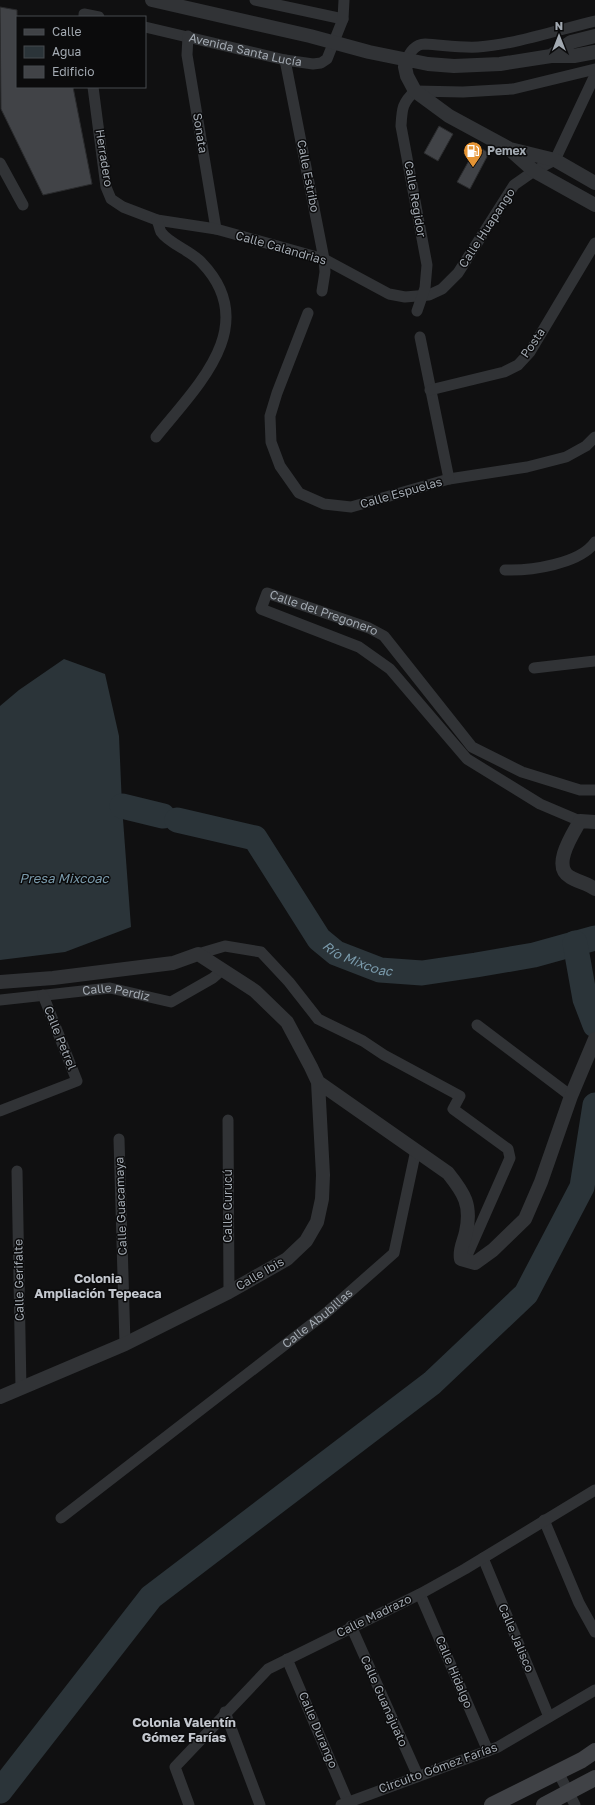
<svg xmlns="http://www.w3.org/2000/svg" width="595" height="1805" viewBox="0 0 595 1805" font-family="'Golos Text',sans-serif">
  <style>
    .water { fill: #2b3439 }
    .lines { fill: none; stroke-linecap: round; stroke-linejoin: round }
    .river { stroke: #2b3439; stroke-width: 25 }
    .building { fill: #414347; stroke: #2a2b2d }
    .minor { stroke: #313336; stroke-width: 11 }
    .tertiary { stroke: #313336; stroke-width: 14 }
    .secondary { stroke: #404246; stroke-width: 16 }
    .labels { text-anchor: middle; stroke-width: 3; stroke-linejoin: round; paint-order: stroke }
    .street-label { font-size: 12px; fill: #a2a9b1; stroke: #0b0b0c }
    .poi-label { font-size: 12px; font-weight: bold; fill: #a2a9b1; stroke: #0b0b0c; text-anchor: start }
    .water-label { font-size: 13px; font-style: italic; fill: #7a9aab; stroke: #0b0b0c }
    .neighbourhood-label { font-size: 13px; font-weight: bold; fill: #c3c7ce; stroke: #0b0b0c }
  </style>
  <rect width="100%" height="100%" fill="#101011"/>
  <path class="water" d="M 64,659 L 105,674 L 119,736 L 122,806 L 131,927 L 65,952 L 0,960 L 0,706 L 19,690 Z"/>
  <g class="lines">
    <g class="river">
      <path d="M 122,806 L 163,816"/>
      <path id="s1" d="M 177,820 L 255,838 L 319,939 L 336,953 L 380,970 L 422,973 L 476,965 L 534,955 L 595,938"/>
      <path d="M 575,943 L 585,999 L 595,1025"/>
      <path d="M 0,1791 L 151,1597 L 432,1383 L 526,1294 L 582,1187 L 595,1105"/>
    </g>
  </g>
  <path class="building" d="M 0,7 L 17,10 L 17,87 L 73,87 L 92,184 L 43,195 L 1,109 Z
    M 439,126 L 453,134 L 438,161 L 424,153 Z
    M 477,146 L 489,153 L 470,189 L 457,182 Z"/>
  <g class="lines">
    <g class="minor">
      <path d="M 255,0 L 343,19"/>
      <path d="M 84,17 L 84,14 L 99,17"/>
      <path id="s2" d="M 145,27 L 285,60 L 313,64 L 321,63 L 327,59 L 343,19 L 344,0"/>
      <path d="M 188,36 L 187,55 L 216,229"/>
      <path d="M 285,60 L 324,259 L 325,272 L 322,291"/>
      <path d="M 406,61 C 410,52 415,44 425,44 C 443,45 460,48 478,47 C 517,44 557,30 595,21"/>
      <path d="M 93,87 L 106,187 L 111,199 L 123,207 L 157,220 L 216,229 L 324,259 L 389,294 L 405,297 L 429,295 L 442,289 L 458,273 L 514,185 L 534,171 L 555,160 L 595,75"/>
      <path d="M 0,163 L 23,205"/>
      <path d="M 417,311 L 425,288 L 427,265 L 401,126 C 402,109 402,103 415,91 L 463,92 L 513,89 L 595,69"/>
      <path d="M 308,313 L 277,393 L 270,416 L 271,442 L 280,466 L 299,493 L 324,504 L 351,507 L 449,479 L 527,467 L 566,457 L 586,446 L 595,437"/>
      <path d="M 420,337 L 449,479"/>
      <path d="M 430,390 L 504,372 L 518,365 L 530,352 L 595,243"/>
      <path d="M 156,437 C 196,387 262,326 202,263 C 192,251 169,244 161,232 C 159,228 159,224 157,220"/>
      <path d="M 505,570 C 530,571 580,564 595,542"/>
      <path d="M 534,668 L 595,661"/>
      <path id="s3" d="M 580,821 L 540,804 L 467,759 L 390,669 L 359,647 L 261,609 L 267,593 L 369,628 L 384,636 L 472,747 L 522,772 L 580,790 L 595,790"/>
      <path d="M 198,954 L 225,946 L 261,952 L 289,982 L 318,1019 L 363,1041 L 384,1055 L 460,1096 L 453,1109 L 508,1149 L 510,1158 L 465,1260"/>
      <path id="s4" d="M 0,1000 L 110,988 L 171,1002 L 213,978 L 222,970"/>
      <path d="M 477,1025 L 571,1096"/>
      <path d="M 0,1111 L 77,1081 L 43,995"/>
      <path d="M 228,1120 L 229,1292"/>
      <path d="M 119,1139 L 125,1344"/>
      <path d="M 17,1171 L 21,1389"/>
      <path id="s5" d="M 61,1518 L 326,1313 L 394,1253 L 416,1150"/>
      <path d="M 544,1520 L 579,1603 L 595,1632"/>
      <path d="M 483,1558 L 549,1717"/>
      <path d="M 420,1594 L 488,1751"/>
      <path d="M 351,1626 L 418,1776"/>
      <path d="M 287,1659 L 348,1802"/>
      <path d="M 225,1712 L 260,1805"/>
      <path d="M 558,1772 L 575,1805"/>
      <path d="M 189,1805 L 175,1767 L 268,1669 L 420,1594 L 465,1569 L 595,1490"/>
      <path d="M 341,1805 L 498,1747 L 595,1690"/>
    </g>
    <path class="tertiary" d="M 152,0 L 310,36 L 369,52 L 428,64 L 454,66 L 500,64 L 551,56 L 574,56 L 595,52
      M 551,56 L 571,42 L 595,36
      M 406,61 L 405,67 L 407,76 L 415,91 L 449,116 L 508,148 L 534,171 L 595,205
      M 510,149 L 555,160 L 595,183
      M 595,822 L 580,821 C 573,834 551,866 570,877 C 578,882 587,883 595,889
      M 0,982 L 53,978 L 173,963 L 198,954 L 255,991 L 287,1022 L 311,1067 L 318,1082 L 323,1175 L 322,1199 L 317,1222 L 306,1241 L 287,1259 L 229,1292 L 125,1344 L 0,1397
      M 318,1082 L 448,1173 C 464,1193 472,1205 466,1232 C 464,1242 459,1249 461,1259 L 475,1263 L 493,1250 L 525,1219 L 541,1182 L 571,1096 L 595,1039"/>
    <path class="secondary" d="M 492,1805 L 582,1760 L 595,1751
      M 544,1805 L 595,1778"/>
  </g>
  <defs>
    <g id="fuel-pin" transform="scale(1)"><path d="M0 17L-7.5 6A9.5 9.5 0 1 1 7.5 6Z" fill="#e59434" stroke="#0b0b0c"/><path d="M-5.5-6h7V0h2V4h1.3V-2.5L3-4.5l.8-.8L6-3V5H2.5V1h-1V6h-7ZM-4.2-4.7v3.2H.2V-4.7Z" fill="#fff"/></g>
  </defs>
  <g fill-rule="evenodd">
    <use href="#fuel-pin" x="473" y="151"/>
  </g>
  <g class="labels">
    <g class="street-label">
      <text dy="4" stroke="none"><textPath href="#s2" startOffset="103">Avenida Santa Lucía</textPath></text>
      <text transform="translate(200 133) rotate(81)" y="4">Sonata</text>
      <text transform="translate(104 158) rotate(81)" y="4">Herradero</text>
      <text transform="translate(308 176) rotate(79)" y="4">Calle Estribo</text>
      <text transform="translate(415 199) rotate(80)" y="4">Calle Regidor</text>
      <text transform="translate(487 228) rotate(-57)" y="4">Calle Huapango</text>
      <text transform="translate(281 248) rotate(16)" y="4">Calle Calandrias</text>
      <text transform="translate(533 343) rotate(-56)" y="4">Posta</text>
      <text transform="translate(401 493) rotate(-16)" y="4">Calle Espuelas</text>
      <text dy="4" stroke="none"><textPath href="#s3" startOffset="468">Calle del Pregonero</textPath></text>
      <text dy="4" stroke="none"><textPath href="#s4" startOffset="117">Calle Perdiz</textPath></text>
      <text transform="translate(60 1038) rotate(68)" y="4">Calle Petrel</text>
      <text transform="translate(121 1206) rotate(-92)" y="4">Calle Guacamaya</text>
      <text transform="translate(228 1206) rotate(-90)" y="4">Calle Curucú</text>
      <text transform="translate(260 1274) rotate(-30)" y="4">Calle Ibis</text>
      <text transform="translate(19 1280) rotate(-91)" y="4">Calle Gerifalte</text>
      <text dy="4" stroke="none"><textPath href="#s5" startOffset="325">Calle Abubillas</textPath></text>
      <text transform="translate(374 1616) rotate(-26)" y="4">Calle Madrazo</text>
      <text transform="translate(516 1638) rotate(67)" y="4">Calle Jalisco</text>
      <text transform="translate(454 1672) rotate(67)" y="4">Calle Hidalgo</text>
      <text transform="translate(384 1701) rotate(66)" y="4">Calle Guanajuato</text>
      <text transform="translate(318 1730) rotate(67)" y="4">Calle Durango</text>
      <text transform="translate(438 1768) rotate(-20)" y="4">Circuito Gómez Farías</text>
    </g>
    <g class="poi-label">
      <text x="487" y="155">Pemex</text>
    </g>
    <g class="water-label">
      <text x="64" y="883">Presa Mixcoac</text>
      <text dy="5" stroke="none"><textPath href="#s1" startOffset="244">Río Mixcoac</textPath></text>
    </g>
    <g class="neighbourhood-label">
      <text x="98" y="1283">Colonia<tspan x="98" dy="15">Ampliación Tepeaca</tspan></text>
      <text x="184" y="1727">Colonia Valentín<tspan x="184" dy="15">Gómez Farías</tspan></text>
    </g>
  </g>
  <rect x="16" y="16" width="130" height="72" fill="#0b0b0c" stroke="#474a4e"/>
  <rect x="24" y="29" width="20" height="6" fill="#404246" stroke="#474a4e"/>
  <text x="52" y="36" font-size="12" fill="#a2a9b1">Calle</text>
  <rect x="24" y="46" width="20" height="12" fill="#2b3439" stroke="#474a4e"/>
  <text x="52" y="56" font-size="12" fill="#a2a9b1">Agua</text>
  <rect x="24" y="66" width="20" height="12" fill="#414347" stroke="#474a4e"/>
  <text x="52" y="76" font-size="12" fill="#a2a9b1">Edificio</text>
  <g transform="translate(559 36)" stroke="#0b0b0c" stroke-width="3" paint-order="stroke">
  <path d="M0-3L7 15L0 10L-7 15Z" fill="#a2a9b1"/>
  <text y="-6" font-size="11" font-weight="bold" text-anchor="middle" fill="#a2a9b1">N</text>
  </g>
</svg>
